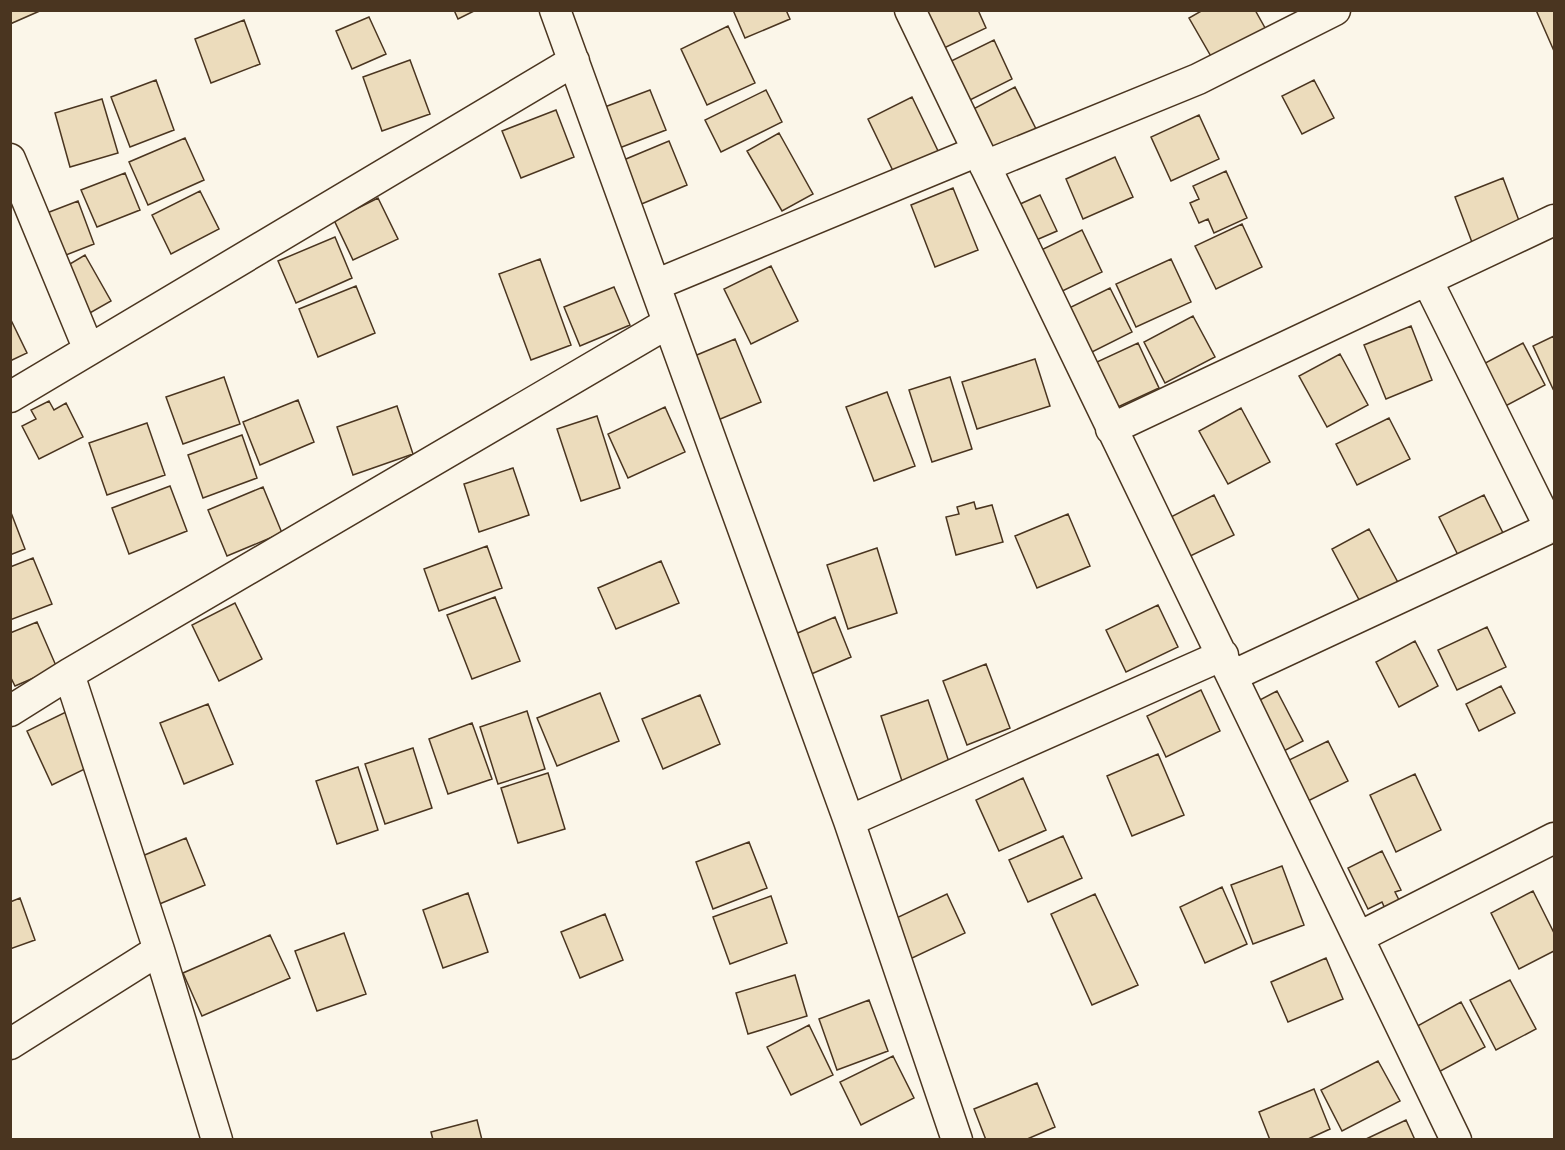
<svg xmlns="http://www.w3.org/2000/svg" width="1565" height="1150" viewBox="0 0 1565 1150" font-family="Overpass,sans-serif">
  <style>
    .building { fill: #ecdcbc; stroke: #4a3520; stroke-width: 1.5 }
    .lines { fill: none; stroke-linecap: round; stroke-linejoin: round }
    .minor-casing { stroke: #4a3520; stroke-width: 33 }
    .minor { stroke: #fbf6e9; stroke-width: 30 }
  </style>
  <rect width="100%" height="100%" fill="#fbf6e9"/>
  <path class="building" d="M 10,10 L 42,10 L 10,24 Z
    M 454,10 L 476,10 L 458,19 Z
    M 733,10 L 786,10 L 790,19 L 745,38 Z
    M 924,10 L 978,10 L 986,28 L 942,49 Z
    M 1203,10 L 1255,10 L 1269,35 L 1216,65 L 1189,18 Z
    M 1536,10 L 1554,10 L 1554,51 Z
    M 369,17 L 386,54 L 352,69 L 336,31 Z
    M 244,20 L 260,64 L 211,83 L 195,39 Z
    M 728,26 L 755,83 L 707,105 L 681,49 Z
    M 994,40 L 1012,79 L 960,105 L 941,66 Z
    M 410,60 L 430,114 L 382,131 L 363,77 Z
    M 156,80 L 174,130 L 130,147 L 111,97 Z
    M 1314,80 L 1334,118 L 1302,134 L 1282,96 Z
    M 1015,87 L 1038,133 L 986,160 L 962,115 Z
    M 650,90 L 666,130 L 609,152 L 594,111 Z
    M 766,90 L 782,122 L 721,152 L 705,120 Z
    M 912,97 L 939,153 L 895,175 L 868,119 Z
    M 102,99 L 118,153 L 70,167 L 55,113 Z
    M 556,110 L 574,157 L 521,178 L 502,131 Z
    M 1199,115 L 1219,159 L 1171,181 L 1151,137 Z
    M 779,133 L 813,194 L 782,211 L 747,151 Z
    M 185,138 L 204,180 L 148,205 L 129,162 Z
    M 669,141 L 687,185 L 632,208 L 614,164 Z
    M 1115,157 L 1133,197 L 1083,219 L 1066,179 Z
    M 1226,171 L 1247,218 L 1214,233 L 1208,219 L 1199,223 L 1190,203 L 1199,199 L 1193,186 Z
    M 125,173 L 140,210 L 97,227 L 81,190 Z
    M 1503,178 L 1521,226 L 1473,245 L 1455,197 Z
    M 953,188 L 978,250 L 935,267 L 911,205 Z
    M 200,191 L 219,229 L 171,254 L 152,215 Z
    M 1040,195 L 1057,231 L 1034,241 L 1018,205 Z
    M 378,198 L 398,239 L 353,260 L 334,220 Z
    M 78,201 L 94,244 L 43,264 L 26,221 Z
    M 1242,224 L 1262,267 L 1216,289 L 1195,246 Z
    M 1082,230 L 1102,272 L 1052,296 L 1033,254 Z
    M 335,237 L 352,278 L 296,303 L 278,261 Z
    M 85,255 L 111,301 L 74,322 L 48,277 Z
    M 540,259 L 571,345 L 531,360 L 499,274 Z
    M 1171,259 L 1191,302 L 1136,327 L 1116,284 Z
    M 771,266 L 798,321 L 751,344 L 724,289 Z
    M 356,286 L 375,333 L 318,357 L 299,309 Z
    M 614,287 L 630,325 L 580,346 L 564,307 Z
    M 1110,288 L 1132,332 L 1088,354 L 1065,310 Z
    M 1193,316 L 1215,357 L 1165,383 L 1144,342 Z
    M 10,318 L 27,353 L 10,361 Z
    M 1411,326 L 1432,380 L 1386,399 L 1364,345 Z
    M 1554,336 L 1554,388 L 1553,389 L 1533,346 Z
    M 735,339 L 761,402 L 718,420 L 692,357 Z
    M 1138,343 L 1159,388 L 1107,412 L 1086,367 Z
    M 1523,343 L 1545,385 L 1496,411 L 1474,369 Z
    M 1340,354 L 1368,405 L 1327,427 L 1299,376 Z
    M 1035,359 L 1050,406 L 977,429 L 962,382 Z
    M 224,377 L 240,424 L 183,444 L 166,397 Z
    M 950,377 L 972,449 L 932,462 L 909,390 Z
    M 887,392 L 915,466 L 874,481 L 846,407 Z
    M 298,400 L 314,442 L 260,465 L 243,422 Z
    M 49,401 L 54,410 L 66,403 L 83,437 L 39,459 L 22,426 L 36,419 L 31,410 Z
    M 397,406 L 413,454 L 353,475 L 337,427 Z
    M 665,407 L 685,452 L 628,478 L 608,434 Z
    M 1241,408 L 1270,462 L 1228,484 L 1199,431 Z
    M 597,416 L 620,488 L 581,501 L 557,429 Z
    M 1389,418 L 1410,459 L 1357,485 L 1336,444 Z
    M 147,423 L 165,475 L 107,495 L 89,443 Z
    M 242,435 L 257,478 L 203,498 L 188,455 Z
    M 513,468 L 529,515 L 479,532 L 464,484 Z
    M 170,486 L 187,531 L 129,554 L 112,508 Z
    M 263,487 L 282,533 L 227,556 L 208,510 Z
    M 1214,495 L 1234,535 L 1182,560 L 1163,521 Z
    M 1484,495 L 1509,545 L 1464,567 L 1439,517 Z
    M 974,502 L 976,509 L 992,505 L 1003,542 L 956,555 L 946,517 L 959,514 L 957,507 Z
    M 10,510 L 25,549 L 10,555 Z
    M 1068,514 L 1090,566 L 1037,588 L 1015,536 Z
    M 1369,529 L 1401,588 L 1364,609 L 1332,549 Z
    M 487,546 L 502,588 L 439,611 L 424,569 Z
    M 877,548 L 897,613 L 848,629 L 827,565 Z
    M 33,558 L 52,604 L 10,620 L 10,567 Z
    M 661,561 L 679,603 L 616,629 L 598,588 Z
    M 495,597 L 520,661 L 472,679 L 447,615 Z
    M 235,603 L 262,659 L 219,681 L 192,625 Z
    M 1158,605 L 1178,647 L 1126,672 L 1106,630 Z
    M 835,617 L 851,657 L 802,678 L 786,638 Z
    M 37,622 L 57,668 L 15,686 L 10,676 L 10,633 Z
    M 1487,627 L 1506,667 L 1457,690 L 1438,650 Z
    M 1415,641 L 1438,686 L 1399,707 L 1376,662 Z
    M 986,664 L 1010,728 L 967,745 L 943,681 Z
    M 1501,686 L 1515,713 L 1479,731 L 1466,704 Z
    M 1201,690 L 1220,731 L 1166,757 L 1147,716 Z
    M 1277,691 L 1303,741 L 1280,753 L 1254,703 Z
    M 600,693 L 619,741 L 557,766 L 537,718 Z
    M 700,695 L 720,744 L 663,769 L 642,719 Z
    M 928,700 L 950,765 L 902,781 L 881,716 Z
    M 208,704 L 233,764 L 184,784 L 160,723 Z
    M 68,711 L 93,765 L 52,785 L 27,731 Z
    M 527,711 L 545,769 L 498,784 L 480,727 Z
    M 472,723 L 492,779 L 448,794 L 429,739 Z
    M 1328,741 L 1348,781 L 1302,804 L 1281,764 Z
    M 413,748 L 432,808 L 385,824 L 365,764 Z
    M 1158,754 L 1184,815 L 1132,836 L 1107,776 Z
    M 358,767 L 378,830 L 337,844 L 316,781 Z
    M 548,773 L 565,829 L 518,843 L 501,788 Z
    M 1415,774 L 1441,830 L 1396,852 L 1370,795 Z
    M 1023,778 L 1046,830 L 999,851 L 976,800 Z
    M 1063,836 L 1082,878 L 1028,902 L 1009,860 Z
    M 186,838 L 205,885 L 150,908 L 130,861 Z
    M 749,842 L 767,888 L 713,909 L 696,862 Z
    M 1382,851 L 1401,890 L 1395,892 L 1401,904 L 1386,911 L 1382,902 L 1368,909 L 1348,868 Z
    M 1282,866 L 1304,925 L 1253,944 L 1231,885 Z
    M 1222,887 L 1247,944 L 1205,963 L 1180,907 Z
    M 1533,891 L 1554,933 L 1554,951 L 1519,969 L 1491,913 Z
    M 468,893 L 488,952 L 443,968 L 423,910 Z
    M 947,894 L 965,933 L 908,960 L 890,921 Z
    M 1095,894 L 1138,985 L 1092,1005 L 1051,914 Z
    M 771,896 L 787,943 L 730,964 L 713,917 Z
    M 20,898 L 35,940 L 10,949 L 10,902 Z
    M 605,914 L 623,960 L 580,978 L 561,932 Z
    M 344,933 L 366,994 L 317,1011 L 295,951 Z
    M 270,935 L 290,978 L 202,1016 L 183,973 Z
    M 1326,958 L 1343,999 L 1288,1022 L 1271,982 Z
    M 795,975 L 807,1016 L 748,1034 L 736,993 Z
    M 1510,980 L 1536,1029 L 1496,1050 L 1470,1000 Z
    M 869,1000 L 888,1051 L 837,1070 L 819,1019 Z
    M 1461,1002 L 1485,1047 L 1435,1074 L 1412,1029 Z
    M 809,1025 L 833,1075 L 791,1095 L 767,1047 Z
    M 893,1056 L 914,1098 L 861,1125 L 840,1082 Z
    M 1378,1061 L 1400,1101 L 1342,1131 L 1321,1090 Z
    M 1037,1083 L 1055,1127 L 1025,1140 L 986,1140 L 974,1109 Z
    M 1314,1089 L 1330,1129 L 1306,1140 L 1270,1140 L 1259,1112 Z
    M 477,1120 L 482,1140 L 433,1140 L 431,1132 Z
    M 1406,1120 L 1415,1140 L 1364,1140 Z"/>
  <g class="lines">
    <g class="minor-casing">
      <path id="minor" d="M 555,10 L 849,821 L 957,1140
        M 910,10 C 1091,387 1276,762 1456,1140
        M 10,159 L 89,350
        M 985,166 L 1198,79 L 1335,10
        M 1427,280 L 1550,528
        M 655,285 L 978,151
        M 10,397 L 574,61
        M 1111,429 L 1554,220
        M 69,674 L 159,950 L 217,1140
        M 1234,675 L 1554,526
        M 10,711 L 69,674 L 668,323
        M 849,821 L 1223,655
        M 1359,937 L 1554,838
        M 10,1044 L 159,950"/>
    </g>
    <use href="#minor" class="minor"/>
  </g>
  <rect width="1565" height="1150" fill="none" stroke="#4a3520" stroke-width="24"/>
</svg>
